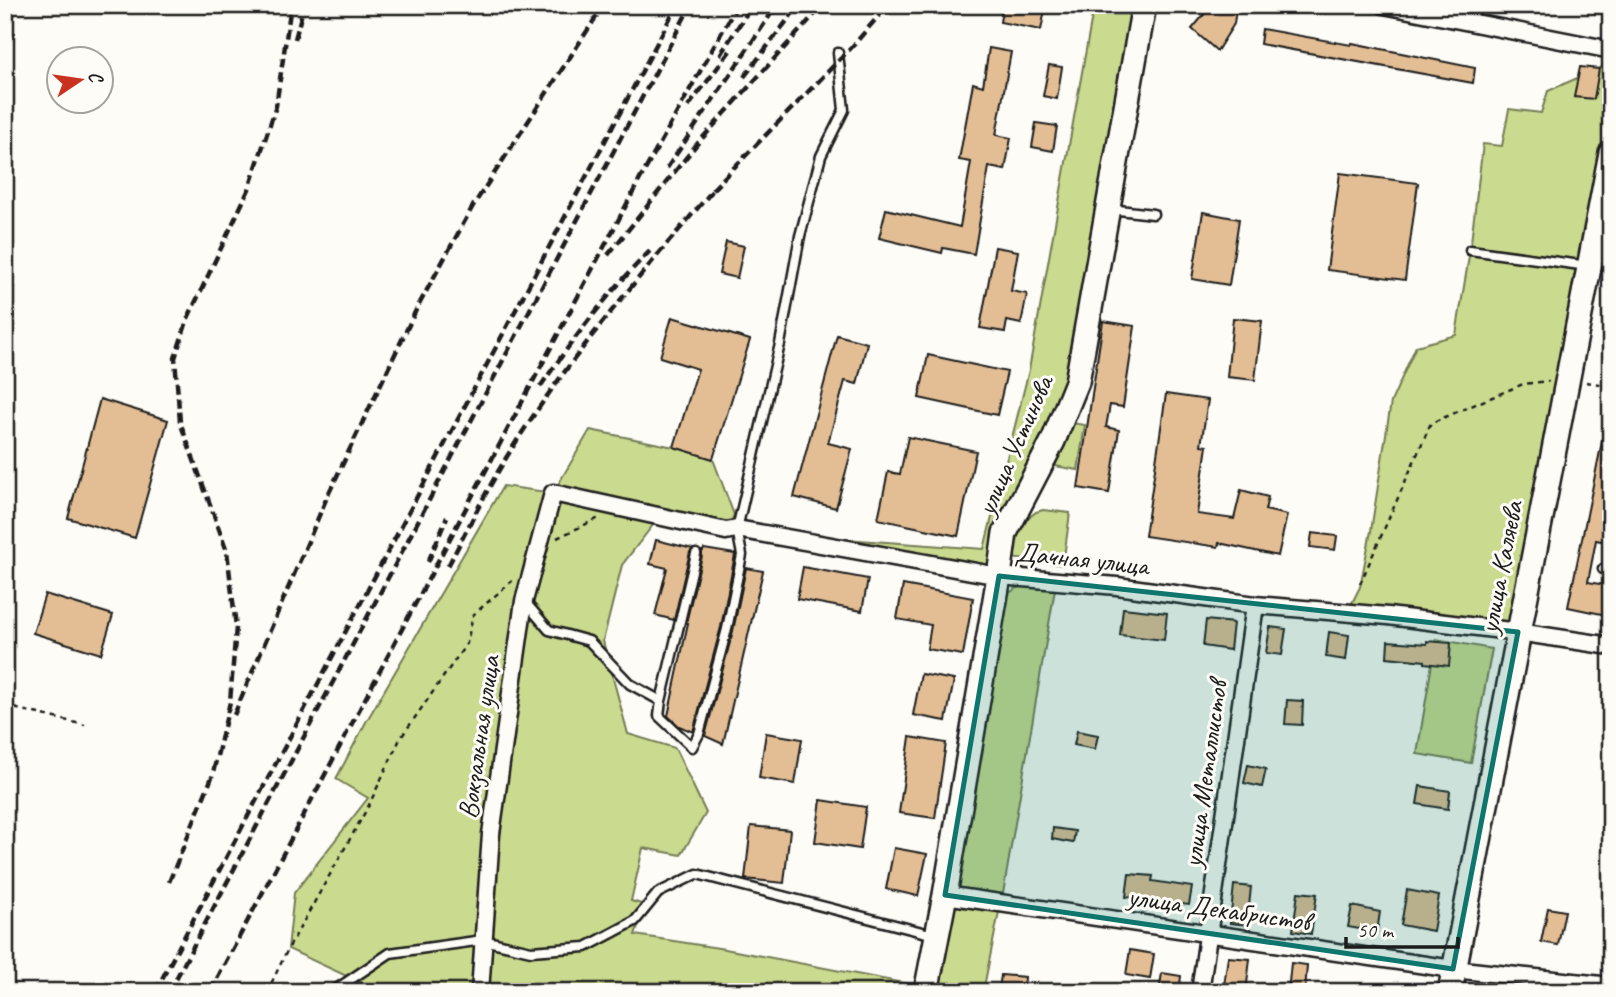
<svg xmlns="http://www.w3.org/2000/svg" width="1616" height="997" viewBox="0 0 1616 997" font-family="Caveat,sans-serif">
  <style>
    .green { fill: #cada8e; stroke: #737b55; stroke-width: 2 }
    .building { fill: #e3be94; stroke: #1c1c1c; stroke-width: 2 }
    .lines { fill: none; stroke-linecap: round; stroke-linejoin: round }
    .lane-casing { stroke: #1c1c1c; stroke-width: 13 }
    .street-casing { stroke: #1c1c1c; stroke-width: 21 }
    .secondary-casing { stroke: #1c1c1c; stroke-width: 28 }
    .path { stroke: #1c1c1c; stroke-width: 2.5; stroke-dasharray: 5 5; stroke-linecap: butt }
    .lane { stroke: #fdfcf7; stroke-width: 8 }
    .street { stroke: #fdfcf7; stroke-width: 16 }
    .secondary { stroke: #fdfcf7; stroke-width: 23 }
    .rail { stroke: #1c1c1c; stroke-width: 4.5; stroke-dasharray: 10 5; stroke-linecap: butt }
    .marked { fill: #0f766e; fill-opacity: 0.2; stroke: #0f766e; stroke-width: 5; stroke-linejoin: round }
    .labels { text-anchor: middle; stroke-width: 6; stroke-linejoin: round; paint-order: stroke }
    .street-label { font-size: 28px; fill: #1c1c1c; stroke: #fdfcf7 }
  </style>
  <rect width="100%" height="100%" fill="#fdfcf7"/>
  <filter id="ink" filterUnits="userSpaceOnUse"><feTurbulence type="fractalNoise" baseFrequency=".0143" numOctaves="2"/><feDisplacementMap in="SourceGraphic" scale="14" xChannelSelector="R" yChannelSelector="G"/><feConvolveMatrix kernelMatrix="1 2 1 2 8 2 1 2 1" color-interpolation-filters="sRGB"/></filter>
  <g filter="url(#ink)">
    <path class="green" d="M 1094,5 L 1144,5 L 1086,327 L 996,572 L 803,536 L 984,549 L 1029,370 Z
      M 1611,63 L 1611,153 L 1518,632 L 1347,613 L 1360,587 L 1371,531 L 1391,402 L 1416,346 L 1456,335 L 1470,250 L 1483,144 L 1502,146 L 1509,109 L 1541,113 L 1548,91 Z
      M 1071,423 L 1085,425 L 1078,470 L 1055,466 Z
      M 590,430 L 674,447 L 713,459 L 734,515 L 726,531 L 660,516 L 622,565 L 603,641 L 628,734 L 675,748 L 706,813 L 681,855 L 643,848 L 631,901 L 645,905 L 635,935 L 725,949 L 914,985 L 913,992 L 381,992 L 288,949 L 294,893 L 368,798 L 336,779 L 366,722 L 503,486 L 553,493 Z
      M 1043,510 L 1070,513 L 1063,565 L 1011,558 L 1015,528 L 1036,512 Z
      M 1028,585 L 1055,589 L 1003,894 L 957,888 L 1004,597 L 1015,589 Z
      M 1436,639 L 1492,649 L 1471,763 L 1417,754 Z
      M 954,899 L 1000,907 L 983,992 L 931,992 Z"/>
    <path class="building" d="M 1003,5 L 1046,5 L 1041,30 L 1000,22 Z
      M 1211,6 L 1236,8 L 1234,24 L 1217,51 L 1192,29 Z
      M 1262,29 L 1351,45 L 1352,43 L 1475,68 L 1473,83 L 1260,44 Z
      M 989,48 L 1011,52 L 996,135 L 1011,138 L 1005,170 L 989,167 L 974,254 L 943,248 L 942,253 L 879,238 L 886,209 L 960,227 L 971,162 L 959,160 L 973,83 L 983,86 Z
      M 1049,65 L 1062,67 L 1057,99 L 1043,96 Z
      M 1580,67 L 1599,69 L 1594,99 L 1574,97 Z
      M 1036,123 L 1057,126 L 1053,151 L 1032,147 Z
      M 1340,173 L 1418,183 L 1405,280 L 1327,270 Z
      M 1203,212 L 1239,219 L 1229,285 L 1192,279 Z
      M 726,242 L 744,246 L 737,278 L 719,274 Z
      M 995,247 L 1018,251 L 1011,291 L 1027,294 L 1021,324 L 1007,321 L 1005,332 L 980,328 Z
      M 672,317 L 750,340 L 713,459 L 674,447 L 698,369 L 660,357 Z
      M 1233,318 L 1262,321 L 1255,380 L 1227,377 Z
      M 1103,321 L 1135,326 L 1123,407 L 1110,405 L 1106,427 L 1119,430 L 1109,493 L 1078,488 Z
      M 837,335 L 867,343 L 857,384 L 845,381 L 828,443 L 852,449 L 836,508 L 794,497 Z
      M 928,355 L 1007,372 L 997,415 L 919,398 Z
      M 1166,394 L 1208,400 L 1201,445 L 1207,446 L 1197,514 L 1234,519 L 1241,490 L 1268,497 L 1265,510 L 1287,515 L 1278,556 L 1219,543 L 1218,547 L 1145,536 Z
      M 100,399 L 168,420 L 135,538 L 68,518 Z
      M 1606,422 L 1611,422 L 1611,470 L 1607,485 L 1611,486 L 1611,543 L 1596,540 L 1588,582 L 1611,586 L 1611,616 L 1568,607 Z
      M 908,437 L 976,451 L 958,536 L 878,519 L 888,472 L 900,474 Z
      M 1312,533 L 1337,536 L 1335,550 L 1310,547 Z
      M 656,540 L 693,549 L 690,552 L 674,620 L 655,615 L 667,568 L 650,564 Z
      M 704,549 L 735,554 L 735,555 L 721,627 L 693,732 L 679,726 L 668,716 L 688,623 L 686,623 L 702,556 L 702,551 L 703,551 Z
      M 803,567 L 868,579 L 862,611 L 797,599 Z
      M 746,568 L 763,571 L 723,744 L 705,736 L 733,631 Z
      M 903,585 L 973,598 L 963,655 L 927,649 L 931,625 L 897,619 Z
      M 45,594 L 113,615 L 101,654 L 33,633 Z
      M 1123,608 L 1167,613 L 1164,640 L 1120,635 Z
      M 1206,620 L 1233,623 L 1230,650 L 1203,646 Z
      M 1270,627 L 1286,629 L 1282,655 L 1266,653 Z
      M 1329,632 L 1349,635 L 1346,660 L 1326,657 Z
      M 1388,641 L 1427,644 L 1427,641 L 1451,643 L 1449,666 L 1425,663 L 1425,661 L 1387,657 Z
      M 921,674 L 954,680 L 946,721 L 913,715 Z
      M 1287,700 L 1303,701 L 1302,725 L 1285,724 Z
      M 1077,731 L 1098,735 L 1095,749 L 1074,745 Z
      M 766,733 L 802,739 L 795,784 L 759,778 Z
      M 910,737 L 946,743 L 935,818 L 899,813 Z
      M 1248,765 L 1266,769 L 1262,787 L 1244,783 Z
      M 1420,786 L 1450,791 L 1448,809 L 1417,804 Z
      M 821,800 L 866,807 L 860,849 L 815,842 Z
      M 751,826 L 790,830 L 784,883 L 745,879 Z
      M 1053,828 L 1075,831 L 1073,843 L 1052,839 Z
      M 894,848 L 927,854 L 918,896 L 886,889 Z
      M 1129,874 L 1153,876 L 1152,881 L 1192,887 L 1189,905 L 1126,897 Z
      M 1234,885 L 1251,887 L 1247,925 L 1230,923 Z
      M 1407,890 L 1439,896 L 1433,931 L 1401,925 Z
      M 1298,892 L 1317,894 L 1311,934 L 1293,931 Z
      M 1352,906 L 1380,912 L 1377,932 L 1348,927 Z
      M 1548,908 L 1565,911 L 1558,945 L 1541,942 Z
      M 1130,950 L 1154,954 L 1150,979 L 1126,975 Z
      M 1228,957 L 1250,959 L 1246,992 L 1223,992 Z
      M 1291,963 L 1307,965 L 1305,992 L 1288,992 Z
      M 1162,973 L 1181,976 L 1179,992 L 1159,992 Z
      M 1001,975 L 1025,977 L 1024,991 L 999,989 Z"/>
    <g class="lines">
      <g class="lane-casing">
        <path id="lane" d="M 1110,209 L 1153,214
          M 1470,250 L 1588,266
          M 1603,569 L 1611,571
          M 526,603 L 549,630 L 589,641 L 630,684 L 661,701 L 659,716 L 692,747 L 699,734 L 727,629 L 742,555 L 737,529 L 780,344 L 800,236 L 821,156 L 844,110 L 838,53
          M 661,701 L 696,554
          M 332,992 L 390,953 L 483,940 L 531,951 L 586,947 L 635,921 L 658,893 L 697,874 L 934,935"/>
      </g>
      <g class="street-casing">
        <path id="street" d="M 1384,5 L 1611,50
          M 945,895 L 1453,969 L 1611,986
          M 480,992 L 491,834 L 524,601 L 553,493 L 726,531 L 737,529 L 999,576 L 1117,586 L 1255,605 L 1388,616 L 1518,632 L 1611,646
          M 1200,992 L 1255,605"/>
      </g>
      <g class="secondary-casing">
        <path id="secondary" d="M 926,992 L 945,895 L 999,576 L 1005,533 L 1053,441 L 1077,382 L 1144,5
          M 1450,992 L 1611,153"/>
      </g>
      <path class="path" d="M 1586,382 L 1611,386
        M 557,538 L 599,518
        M 1360,584 L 1431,423 L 1523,384 L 1549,381
        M 5,706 L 85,725
        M 267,992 L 288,949 L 368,807 L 400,739 L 467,643 L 473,615 L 512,581"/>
      <use href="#lane" class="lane"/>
      <use href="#street" class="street"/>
      <use href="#secondary" class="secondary"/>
      <path class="rail" d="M 295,39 L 304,5
        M 720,55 L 752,5
        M 744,77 L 799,5
        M 688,107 L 730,51
        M 667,168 L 777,5
        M 712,190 L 851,48 L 888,5
        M 608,255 L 697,144 L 823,5
        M 540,387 C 573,339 610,290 652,249
        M 428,562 L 447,517
        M 448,566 C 467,530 485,493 506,458 C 567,359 644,271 719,183
        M 234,715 L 327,497 L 416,310 L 473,206 L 604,5
        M 169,882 L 212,777 L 230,702 L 236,627 L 227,551 L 180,422 L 175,358 L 188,318 L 249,189 L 276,106 L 291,5
        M 155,992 L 677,5
        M 169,992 L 691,5
        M 210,992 L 639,181 L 737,5"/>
    </g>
  </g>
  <path class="marked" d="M 999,576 L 1518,632 L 1453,969 L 945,895 Z"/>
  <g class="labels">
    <g class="street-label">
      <text transform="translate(1014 445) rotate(-66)" y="10">улица Устинова</text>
      <text transform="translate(1082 558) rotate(6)" y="10">Дачная улица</text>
      <text transform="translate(1500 567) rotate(-79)" y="10">улица Каляева</text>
      <text transform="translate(478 737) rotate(-82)" y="10">Вокзальная улица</text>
      <text transform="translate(1204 774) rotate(-82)" y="10">улица Металлистов</text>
      <text transform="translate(1219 908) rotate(8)" y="10">улица Декабристов</text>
    </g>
  </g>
  <rect width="1616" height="997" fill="none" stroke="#fdfcf7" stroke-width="28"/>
  <rect x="14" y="14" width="1588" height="969" fill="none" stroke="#1c1c1c" stroke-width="2.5" filter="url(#ink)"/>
  <g transform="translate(80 80) rotate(77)"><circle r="33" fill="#fdfcf7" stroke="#a3a29f" stroke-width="2"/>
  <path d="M0-5L12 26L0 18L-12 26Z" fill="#c8321e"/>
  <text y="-10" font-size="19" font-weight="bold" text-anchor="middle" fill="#1c1c1c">С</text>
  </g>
  <path d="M1346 937v10h112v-10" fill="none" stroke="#1c1c1c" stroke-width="3.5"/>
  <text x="1357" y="937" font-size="21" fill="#1c1c1c" stroke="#fdfcf7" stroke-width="5" paint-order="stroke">50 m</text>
</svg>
